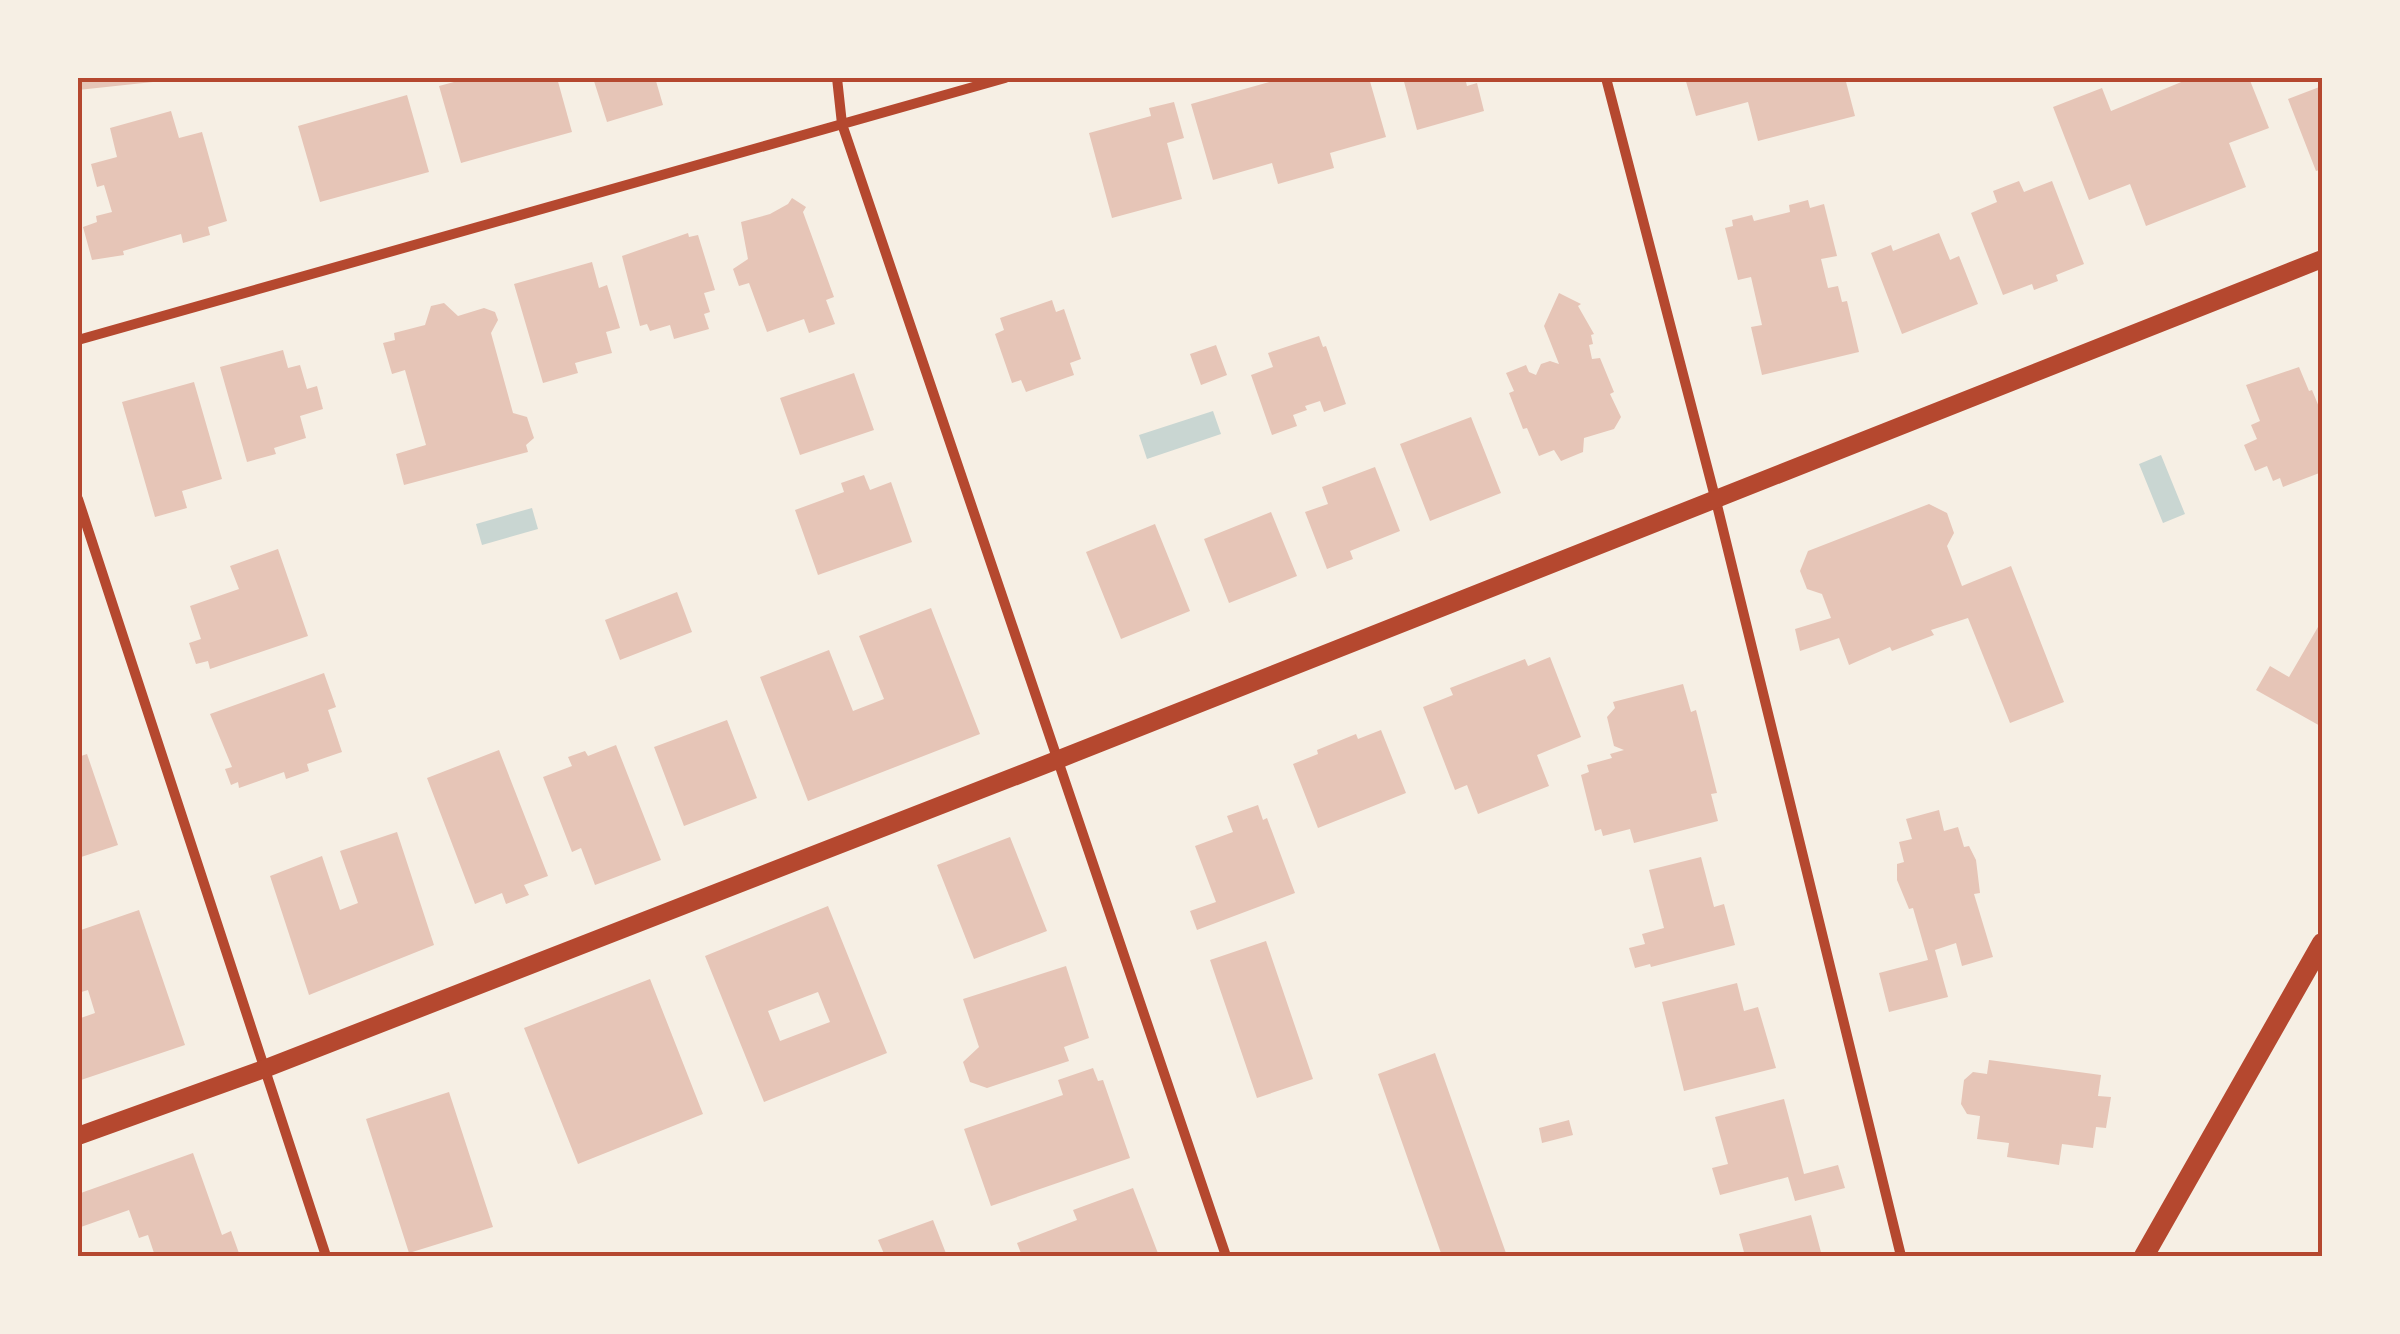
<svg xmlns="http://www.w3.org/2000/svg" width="2400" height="1334" viewBox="0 0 2400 1334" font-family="Cabin,sans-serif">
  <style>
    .water { fill: #c9d6d2 }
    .building { fill: #e6c5b7; fill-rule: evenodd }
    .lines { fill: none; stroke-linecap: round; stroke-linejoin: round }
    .minor { stroke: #b5482f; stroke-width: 10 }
    .tertiary { stroke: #b5482f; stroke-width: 18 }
    .secondary { stroke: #b5482f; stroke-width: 20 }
    .neatline { fill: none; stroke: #b5482f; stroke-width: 4 }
  </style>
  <rect width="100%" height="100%" fill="#f6efe4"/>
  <path class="water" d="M 1213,411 L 1221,434 L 1147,459 L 1139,435 Z
    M 2161,455 L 2185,514 L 2163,523 L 2139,464 Z
    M 532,508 L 538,529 L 482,545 L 476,524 Z"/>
  <path class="building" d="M 78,78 L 152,78 L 153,82 L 78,90 Z
    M 469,78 L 557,78 L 572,132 L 461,163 L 439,86 Z
    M 593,78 L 663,78 L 656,81 L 663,105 L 607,122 Z
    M 1284,78 L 1369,78 L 1386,137 L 1330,153 L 1334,168 L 1278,184 L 1272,163 L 1213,180 L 1191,104 Z
    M 1403,78 L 1465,78 L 1467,86 L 1477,83 L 1484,111 L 1417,130 Z
    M 1685,78 L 1845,78 L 1855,116 L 1758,141 L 1748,102 L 1696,116 Z
    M 2191,78 L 2249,78 L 2269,128 L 2229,143 L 2246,187 L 2146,226 L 2130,184 L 2089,200 L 2053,107 L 2102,88 L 2111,111 Z
    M 2322,86 L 2322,169 L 2316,171 L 2288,99 Z
    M 407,95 L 429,172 L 320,202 L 298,126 Z
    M 1174,102 L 1184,138 L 1167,143 L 1182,199 L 1112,218 L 1089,133 L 1151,116 L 1149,108 Z
    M 171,111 L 179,138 L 202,132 L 227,221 L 208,227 L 210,235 L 183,243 L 181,234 L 123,251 L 124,255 L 92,260 L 83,227 L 97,222 L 96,216 L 112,212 L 104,185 L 97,187 L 91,164 L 117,157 L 110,128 Z
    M 2019,181 L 2024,192 L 2052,181 L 2084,264 L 2056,275 L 2058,281 L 2034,290 L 2032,284 L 2003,295 L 1971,213 L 1997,202 L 1993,191 Z
    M 792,198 L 806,207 L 803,212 L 834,297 L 826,300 L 835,324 L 809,333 L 804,319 L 767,332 L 749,283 L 739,286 L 733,269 L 748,259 L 741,222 L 770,214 L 788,204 Z
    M 1808,200 L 1810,208 L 1824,204 L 1837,256 L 1821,259 L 1828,288 L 1838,286 L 1842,302 L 1847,301 L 1859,352 L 1762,375 L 1751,327 L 1762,325 L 1751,277 L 1738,280 L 1725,228 L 1733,226 L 1732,220 L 1752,215 L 1754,221 L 1790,212 L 1789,205 Z
    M 688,233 L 689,237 L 698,235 L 715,290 L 704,293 L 710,312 L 704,314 L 709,329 L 674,339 L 670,325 L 650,331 L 647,324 L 640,326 L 622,256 Z
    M 1939,233 L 1950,260 L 1959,256 L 1978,304 L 1902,334 L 1871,253 L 1891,245 L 1893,251 Z
    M 592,262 L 599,288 L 607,285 L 620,328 L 606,332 L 612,353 L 575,363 L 578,373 L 543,383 L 514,284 Z
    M 1559,293 L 1581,304 L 1578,306 L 1594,334 L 1591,335 L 1593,344 L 1589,345 L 1592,359 L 1600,358 L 1614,392 L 1610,394 L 1621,417 L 1614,429 L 1584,438 L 1583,452 L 1561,461 L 1554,450 L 1539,456 L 1527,428 L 1523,429 L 1509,393 L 1514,391 L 1506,373 L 1526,365 L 1529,372 L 1536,375 L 1541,364 L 1550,361 L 1559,364 L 1544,326 Z
    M 1052,300 L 1056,312 L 1064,309 L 1081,359 L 1070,363 L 1074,375 L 1026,392 L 1021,380 L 1012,383 L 995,334 L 1004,330 L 1000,318 Z
    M 444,303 L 458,316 L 484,308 L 495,312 L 498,320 L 491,333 L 513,413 L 527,417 L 534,438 L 526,445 L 528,452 L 404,485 L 396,454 L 426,445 L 405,370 L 392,374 L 383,343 L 395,340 L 394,333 L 425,325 L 431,306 Z
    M 1319,336 L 1323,347 L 1326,346 L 1346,404 L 1324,412 L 1320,401 L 1305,406 L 1307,410 L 1293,415 L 1297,426 L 1272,435 L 1251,375 L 1273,367 L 1268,353 Z
    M 1216,345 L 1227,375 L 1201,385 L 1190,354 Z
    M 283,350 L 288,368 L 300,365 L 307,389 L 317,386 L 323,409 L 300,416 L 306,438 L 274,448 L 276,454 L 247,462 L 220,367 Z
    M 2299,367 L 2309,391 L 2312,390 L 2319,407 L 2322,405 L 2322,472 L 2283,487 L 2280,478 L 2273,481 L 2267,466 L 2255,471 L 2244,445 L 2257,439 L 2251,425 L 2260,421 L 2246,385 Z
    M 854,373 L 874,430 L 800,455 L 780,398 Z
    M 194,382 L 222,479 L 182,491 L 187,508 L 155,517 L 122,402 Z
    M 1471,417 L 1501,493 L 1430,521 L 1400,444 Z
    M 1375,467 L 1400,531 L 1350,551 L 1353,559 L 1327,569 L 1305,512 L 1328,504 L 1322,487 Z
    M 864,475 L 870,490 L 891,482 L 912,542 L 818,575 L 795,510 L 844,492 L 841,483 Z
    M 1929,504 L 1947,513 L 1954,533 L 1947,546 L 1962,586 L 2011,566 L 2064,702 L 2010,723 L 1968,618 L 1931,630 L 1934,635 L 1892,651 L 1890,647 L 1849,665 L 1839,638 L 1800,651 L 1795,629 L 1831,618 L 1822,594 L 1807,589 L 1800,571 L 1808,551 Z
    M 1271,512 L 1297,576 L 1229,603 L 1204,539 Z
    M 1155,524 L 1190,611 L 1121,639 L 1086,552 Z
    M 278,549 L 308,636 L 210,669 L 208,661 L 196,664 L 189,643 L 201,639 L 190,606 L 239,589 L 230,566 Z
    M 677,592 L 692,632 L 620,660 L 605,620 Z
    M 931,608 L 980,734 L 808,801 L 760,677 L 829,650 L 853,711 L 884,699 L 859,636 Z
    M 2318,627 L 2322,629 L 2322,727 L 2256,690 L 2270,666 L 2289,677 Z
    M 1550,657 L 1581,737 L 1537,755 L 1549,786 L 1478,814 L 1467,785 L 1455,790 L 1423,707 L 1453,695 L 1450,688 L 1525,659 L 1528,666 Z
    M 324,673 L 336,707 L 328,710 L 342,752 L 307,764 L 309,771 L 286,779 L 284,772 L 239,788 L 238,782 L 231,785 L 225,769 L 232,767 L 210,714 Z
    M 1683,684 L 1691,712 L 1696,710 L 1717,793 L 1711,794 L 1718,821 L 1634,843 L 1630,829 L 1603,836 L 1601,829 L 1595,831 L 1581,775 L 1589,772 L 1587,765 L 1612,758 L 1610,754 L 1624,750 L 1614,746 L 1607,717 L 1615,708 L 1613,702 Z
    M 727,720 L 757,798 L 684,826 L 654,747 Z
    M 1381,730 L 1406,793 L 1318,828 L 1293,764 L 1318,754 L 1317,750 L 1356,734 L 1358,739 Z
    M 616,745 L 661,860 L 595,885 L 581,848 L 572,852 L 543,777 L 572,766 L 568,757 L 585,751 L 588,756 Z
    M 499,750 L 548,876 L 524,885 L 529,895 L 506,904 L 502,893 L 475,904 L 427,778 Z
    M 87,754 L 118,845 L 78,858 L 78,757 Z
    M 1258,805 L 1263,820 L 1267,818 L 1295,893 L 1197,930 L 1190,911 L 1216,902 L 1195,846 L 1233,832 L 1227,816 Z
    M 1939,810 L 1944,831 L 1958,827 L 1964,847 L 1969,846 L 1976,860 L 1980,893 L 1974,894 L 1993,957 L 1962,966 L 1956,943 L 1935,950 L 1948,997 L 1889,1012 L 1879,973 L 1928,960 L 1913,908 L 1909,909 L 1897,880 L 1897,864 L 1904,862 L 1899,842 L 1912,839 L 1906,819 Z
    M 397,832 L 434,945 L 309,995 L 270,876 L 322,856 L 340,910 L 358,903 L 340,851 Z
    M 1010,837 L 1047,931 L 974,959 L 937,865 Z
    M 1701,857 L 1714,907 L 1724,904 L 1735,945 L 1651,967 L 1650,964 L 1635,968 L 1629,948 L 1645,944 L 1642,934 L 1664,928 L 1649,870 Z
    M 828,906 L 887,1053 L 764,1102 L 705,956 ZM 818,992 L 830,1022 L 780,1041 L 768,1011 Z
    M 139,910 L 185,1045 L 78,1081 L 78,1019 L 95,1013 L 88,990 L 78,993 L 78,931 Z
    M 1266,941 L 1313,1079 L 1257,1098 L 1210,960 Z
    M 1066,966 L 1089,1038 L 1064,1047 L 1069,1061 L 987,1088 L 970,1082 L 963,1062 L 979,1047 L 963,999 Z
    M 650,979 L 703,1114 L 578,1164 L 524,1028 Z
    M 1737,983 L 1744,1011 L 1758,1007 L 1776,1068 L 1684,1091 L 1662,1002 Z
    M 1435,1053 L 1507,1256 L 1442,1256 L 1378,1074 Z
    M 1989,1060 L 2101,1075 L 2098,1096 L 2111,1097 L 2106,1128 L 2096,1127 L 2093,1148 L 2062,1144 L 2059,1165 L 2007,1157 L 2009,1143 L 1977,1139 L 1980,1116 L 1967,1114 L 1961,1104 L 1964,1080 L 1973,1072 L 1987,1074 Z
    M 1093,1068 L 1098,1081 L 1103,1080 L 1130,1158 L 991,1206 L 964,1129 L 1063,1095 L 1058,1080 Z
    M 449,1092 L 493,1227 L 409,1253 L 366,1119 Z
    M 1784,1099 L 1804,1174 L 1838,1165 L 1845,1188 L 1795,1201 L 1788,1177 L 1720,1195 L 1712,1168 L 1728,1164 L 1715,1117 Z
    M 1569,1120 L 1573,1135 L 1542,1143 L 1539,1128 Z
    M 193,1153 L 222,1235 L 231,1231 L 240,1256 L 155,1256 L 148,1235 L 139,1238 L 129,1210 L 78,1228 L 78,1194 Z
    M 1133,1188 L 1159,1256 L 1022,1256 L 1017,1243 L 1077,1220 L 1073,1210 Z
    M 1811,1215 L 1822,1256 L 1745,1256 L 1739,1234 Z
    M 933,1220 L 947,1256 L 885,1256 L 878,1240 Z"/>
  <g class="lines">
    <path class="minor" d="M 837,78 L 842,124 L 1226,1256
      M 1606,78 L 1716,501 L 1901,1256
      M 78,340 L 1005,78
      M 78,499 L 326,1256"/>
    <path class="tertiary" d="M 78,1136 L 264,1069 L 1057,760 L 2322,259"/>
    <path class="secondary" d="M 2144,1256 L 2322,943"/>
  </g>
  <rect width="2400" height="1334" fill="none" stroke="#f6efe4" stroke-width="160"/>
  <rect x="80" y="80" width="2240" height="1174" class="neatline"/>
</svg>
